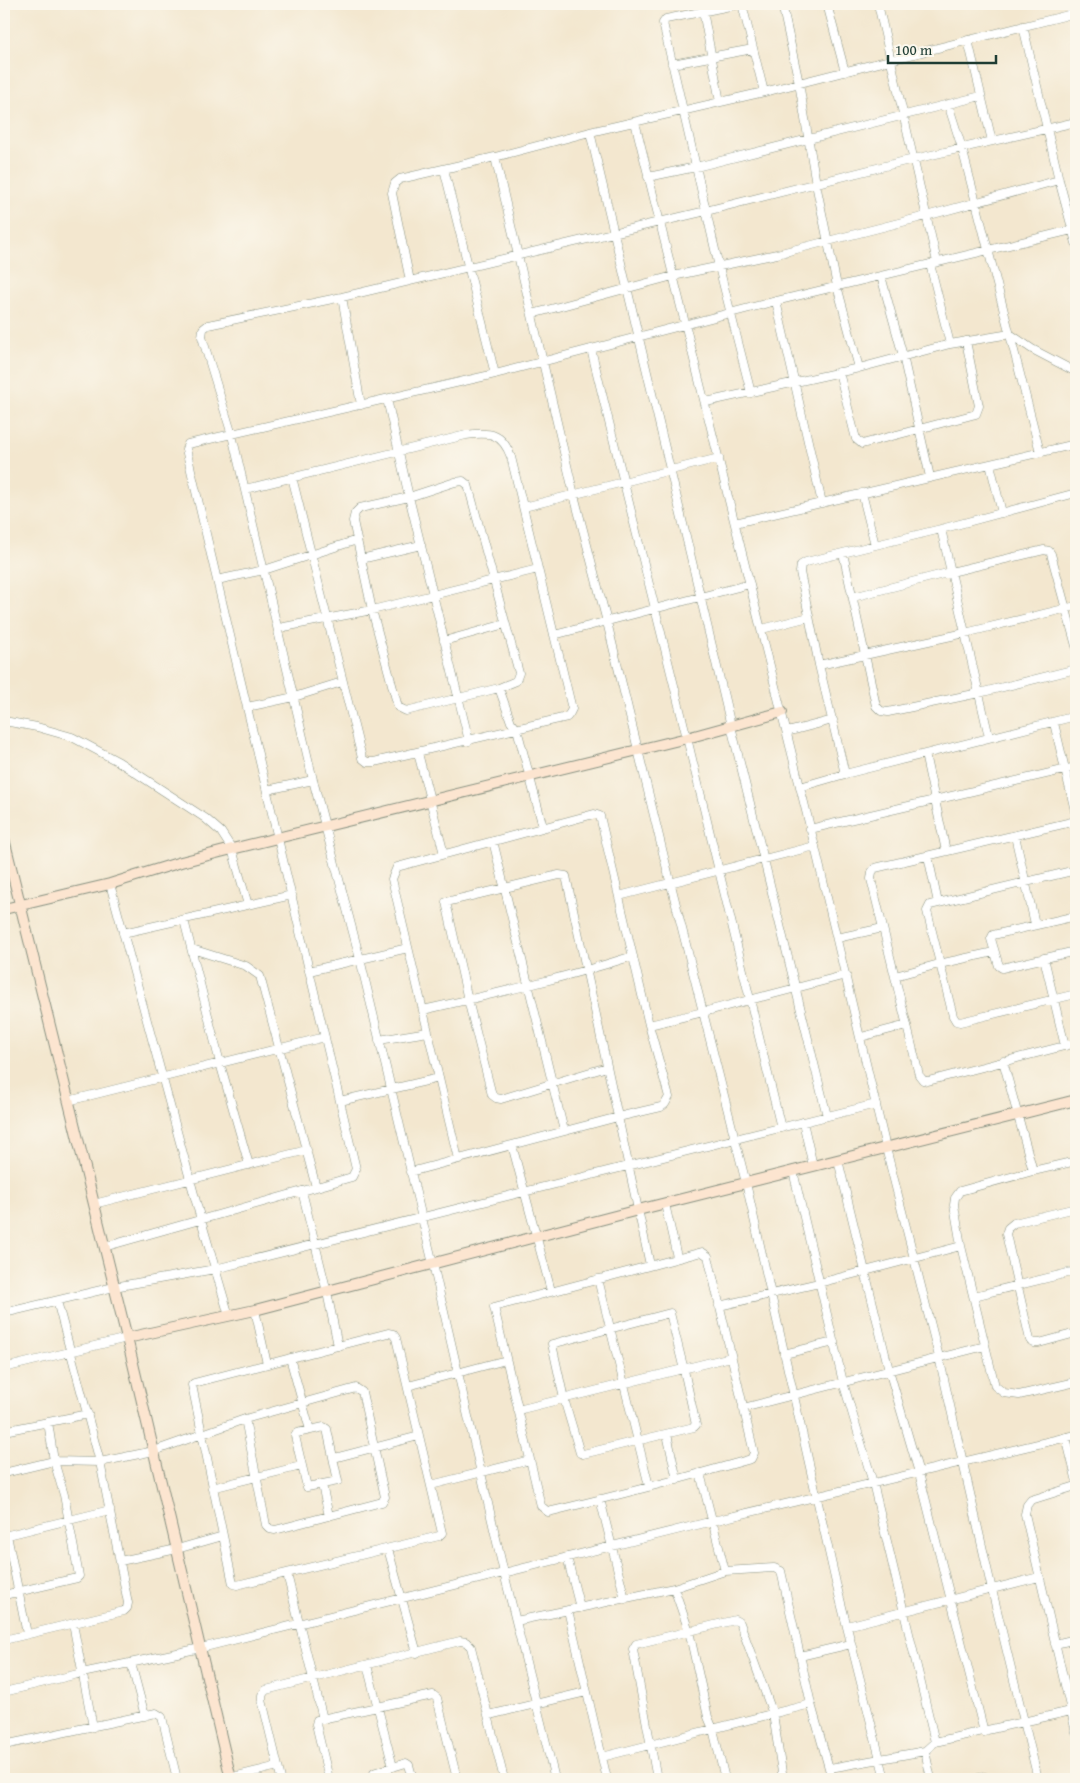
<svg xmlns="http://www.w3.org/2000/svg" width="1080" height="1783" viewBox="0 0 1080 1783" font-family="'Gentium Book Plus',serif">
  <style>
    .lines { fill: none; stroke-linecap: round; stroke-linejoin: round }
    .street-casing { stroke: #899282; stroke-width: 9 }
    .secondary-casing { stroke: #899282; stroke-width: 12 }
    .street { stroke: #fff; stroke-width: 8 }
    .secondary { stroke: #fce5d0; stroke-width: 10 }
  </style>
  <rect width="100%" height="100%" fill="#fbf7ec"/>
  <filter id="ink" filterUnits="userSpaceOnUse"><feTurbulence type="fractalNoise" baseFrequency=".02" numOctaves="2"/><feDisplacementMap in="SourceGraphic" scale="10" xChannelSelector="R" yChannelSelector="G"/><feConvolveMatrix kernelMatrix="1 2 1 2 8 2 1 2 1" color-interpolation-filters="sRGB"/></filter>
  <filter id="wash" filterUnits="userSpaceOnUse"><feTurbulence type="fractalNoise" baseFrequency=".0096" numOctaves="4" result="noise"/><feDisplacementMap in="SourceGraphic" scale="20" xChannelSelector="R" yChannelSelector="G"/><feGaussianBlur stdDeviation="1.12" result="paint"/><feColorMatrix in="noise" values="0 0 0 0 0 0 0 0 0 0 0 0 0 0 0 0 0 1.4 0 .05"/><feComposite in="paint" operator="in"/></filter>
  <g filter="url(#wash)">
    <rect width="100%" height="100%" fill="#f3e7cf"/>
  </g>
  <g filter="url(#ink)">
    <g class="lines">
      <g class="street-casing">
        <path id="street" d="M 740,4 L 666,19 L 663,23 L 719,267 L 751,393
          M 742,4 L 764,92
          M 782,4 L 799,83 L 816,184 L 837,286 L 859,368
          M 827,4 L 845,72
          M 878,4 L 937,262
          M 703,11 L 720,102
          M 1023,26 L 1059,180 L 1076,243
          M 968,40 L 992,141
          M 672,64 L 753,49
          M 948,104 L 962,148 L 1040,452
          M 635,122 L 816,851 L 886,1148 L 939,1357 L 992,1590 L 1038,1779
          M 590,132 L 731,726 L 827,1116
          M 495,157 L 574,495 L 607,622 L 664,857 L 746,1183 L 836,1583 L 885,1779
          M 444,169 L 495,374
          M 648,177 L 696,167 L 981,96
          M 930,264 L 950,344
          M 881,276 L 903,356 L 930,477
          M 410,281 L 392,193 L 395,183 L 400,179 L 495,157 L 590,132 L 764,92 L 1076,13
          M 342,297 L 361,405
          M 776,301 L 822,503
          M 532,314 L 673,276 L 777,254 L 926,216 L 1059,180
          M 591,349 L 687,738 L 781,1128
          M 839,372 L 856,439 L 862,444 L 976,414 L 979,406 L 966,341
          M 387,399 L 409,497 L 469,741
          M 706,402 L 859,368 L 950,344 L 1010,334 L 1032,349 L 1076,372
          M 990,464 L 1002,513
          M 463,481 L 468,485 L 519,673 L 516,681 L 499,688 L 406,711 L 398,707 L 372,610 L 353,521 L 355,513 L 360,508 L 409,497 L 455,482 Z
          M 245,489 L 466,435 C 489,432 502,432 511,457 L 572,709 L 570,713 L 567,717 L 374,762 L 367,762 L 362,758 L 292,477
          M 862,493 L 875,545
          M 524,507 L 719,458
          M 735,523 L 1076,444
          M 843,553 L 876,706 L 881,711 L 888,712 L 979,693 L 1076,669
          M 361,559 L 421,545
          M 217,580 L 264,570 L 357,540
          M 853,597 L 951,572 L 941,529
          M 279,628 L 372,610 L 538,569
          M 762,629 L 809,617
          M 554,635 L 750,584
          M 444,641 L 505,624
          M 819,665 L 965,633 L 1076,606
          M 499,688 L 511,722 L 517,729 L 543,827
          M 247,707 L 294,697 L 342,682
          M 4,721 L 37,727 L 72,737 L 119,762 L 205,818 L 221,832 L 232,849 L 248,905
          M 1054,723 L 1076,815
          M 787,732 L 833,720
          M 989,737 L 951,572 L 1044,550 L 1049,551 L 1051,554 L 1076,646
          M 418,753 L 444,854
          M 925,754 L 946,851
          M 845,774 L 819,665 L 800,572 L 801,565 L 806,562 L 941,529 L 1076,493
          M 800,787 L 845,774 L 1076,716
          M 267,790 L 313,780
          M 1076,821 L 875,868 L 872,872 L 871,879 L 919,1075 L 923,1080 L 928,1081 L 1076,1043
          M 810,829 L 1076,767
          M 1015,836 L 1035,924
          M 493,841 L 564,1131
          M 928,856 L 938,903
          M 1076,870 L 930,905 L 927,911 L 953,1016 L 956,1021 L 960,1022 L 1076,994
          M 110,884 L 201,1220 L 229,1316
          M 619,896 L 815,846
          M 1076,916 L 993,935 L 991,939 L 999,966 L 1002,968 L 1076,951
          M 184,920 L 220,1063 L 249,1165
          M 123,933 L 292,895
          M 837,938 L 883,928
          M 192,949 L 246,966 L 260,976 L 316,1187
          M 1044,958 L 1065,1046
          M 309,971 L 408,948
          M 895,976 L 939,964 L 994,952
          M 423,1010 C 494,994 564,978 633,956
          M 649,1025 L 703,1012 L 846,975
          M 861,1037 L 907,1025
          M 379,1040 L 428,1032
          M 1003,1061 L 1033,1171
          M 607,1067 L 501,1099 L 496,1098 L 492,1095 L 468,1000 L 446,902 L 559,875 L 566,876 L 650,1265
          M 68,1101 L 325,1037
          M 340,1101 L 439,1078
          M 803,1122 L 813,1166
          M 512,1145 L 551,1291
          M 838,1160 L 889,1370 L 919,1473 L 984,1732
          M 1076,1161 L 1033,1171 L 960,1191 L 955,1198 L 954,1205 L 961,1246 L 995,1386 L 1004,1393 L 1019,1395 L 1076,1382
          M 793,1171 L 843,1382 L 873,1483 L 935,1742
          M 410,1172 L 618,1117 L 661,1107 L 665,1104 L 669,1097 L 649,1025 L 600,816 L 594,814 L 397,867 L 392,879 L 458,1159
          M 302,1191 L 327,1292 L 338,1346
          M 94,1204 L 307,1150
          M 665,1204 L 677,1257
          M 1076,1208 L 1014,1223 L 1008,1228 L 1006,1234 L 1030,1340 L 1034,1343 L 1039,1343 L 1076,1333
          M 104,1247 L 352,1177 L 356,1169 L 186,449 L 188,444 L 495,374 L 776,301 L 1076,229
          M 702,1252 L 708,1256 L 754,1453 L 751,1459 C 684,1478 616,1496 548,1512 L 541,1506 L 494,1307 Z
          M 598,1279 L 649,1486
          M 974,1296 L 1076,1271
          M 719,1306 L 819,1283 L 961,1246
          M 255,1310 L 267,1364
          M 4,1313 L 114,1287 L 215,1269 L 876,1104
          M 670,1313 L 684,1370 L 696,1425 L 694,1427 L 583,1454 L 580,1453 L 564,1399 L 552,1344 Z
          M 388,1333 L 393,1334 L 396,1338 L 442,1533 L 439,1536 L 237,1585 L 233,1584 L 192,1385 L 194,1383 Z
          M 784,1354 L 834,1342
          M 290,1358 L 310,1430
          M 4,1368 L 127,1338
          M 408,1386 L 506,1360
          M 743,1408 L 985,1346
          M 518,1410 L 731,1357
          M 324,1427 L 327,1429 L 338,1481 L 307,1487 L 295,1436 L 297,1433 Z
          M 4,1431 L 88,1414
          M 667,1434 L 677,1480
          M 1066,1437 L 1076,1478
          M 334,1458 L 419,1436
          M 4,1473 L 54,1461 L 100,1462 L 154,1451 L 245,1419 L 356,1388 L 362,1392 L 385,1497 L 382,1502 L 275,1530 L 270,1529 L 266,1525 L 245,1419
          M 700,1473 L 725,1571
          M 322,1485 L 329,1516
          M 431,1485 L 530,1460
          M 1076,1486 L 1031,1500 L 1027,1505 L 1025,1514 L 1076,1732
          M 212,1488 L 301,1466
          M 600,1499 L 625,1599
          M 7,1535 L 27,1634
          M 4,1536 L 110,1510
          M 388,1549 L 417,1653
          M 567,1557 L 580,1608
          M 120,1561 L 177,1549 L 223,1536
          M 287,1574 L 323,1719
          M 674,1588 L 689,1631 L 708,1717 L 713,1729 L 725,1779
          M 4,1595 L 77,1578 L 79,1576 L 64,1495 L 54,1461 L 48,1422
          M 568,1610 L 607,1779
          M 516,1621 L 674,1588 L 725,1571 L 774,1568 L 781,1571 L 811,1704 L 832,1779
          M 73,1624 L 93,1727
          M 847,1626 L 1039,1577
          M 4,1640 L 124,1611 L 127,1608 L 128,1603 L 100,1462 L 57,1301
          M 1055,1644 L 1076,1639
          M 800,1656 L 851,1644
          M 131,1663 L 145,1716
          M 367,1665 L 393,1767
          M 4,1692 L 82,1673 L 201,1648 L 713,1521 L 1076,1435
          M 489,1715 L 586,1692
          M 4,1745 L 156,1713 L 162,1717 L 177,1779
          M 925,1751 L 931,1779
          M 602,1757 L 811,1704
          M 830,1768 L 925,1751 L 935,1742 L 1071,1711
          M 225,1779 L 278,1766
          M 281,1779 L 262,1700 L 262,1695 L 266,1690 L 460,1641 L 466,1642 L 471,1647 L 504,1779
          M 329,1779 L 316,1724 L 317,1720 L 433,1695 L 437,1698 L 457,1779
          M 375,1779 L 374,1773 L 376,1772 L 406,1763 L 409,1765 L 413,1779
          M 555,1779 L 504,1573 L 433,1264 L 360,959 L 313,780 L 232,435 L 202,337 L 203,329 L 208,325 L 342,297 L 706,211 L 901,162 L 1076,122
          M 657,1779 L 633,1649 L 636,1644 L 735,1620 L 740,1623 L 773,1714 L 783,1779
          M 974,1779 L 985,1777 L 991,1779"/>
      </g>
      <g class="secondary-casing">
        <path id="secondary" d="M 4,839 L 127,1338 L 231,1779
          M 4,909 L 110,884 L 181,862 L 232,849 L 687,738 L 782,712
          M 127,1338 L 255,1310 L 638,1210 L 1076,1100"/>
      </g>
      <use href="#street" class="street"/>
      <use href="#secondary" class="secondary"/>
    </g>
  </g>
  <rect width="1080" height="1783" fill="none" stroke="#fbf7ec" stroke-width="20"/>
  <path d="M888 55v8h108v-8" fill="none" stroke="#1f3d34" stroke-width="2.5"/>
  <text x="895" y="55" font-size="15" fill="#1f3d34" stroke="#fbf7ec" stroke-width="4" paint-order="stroke">100 m</text>
</svg>
